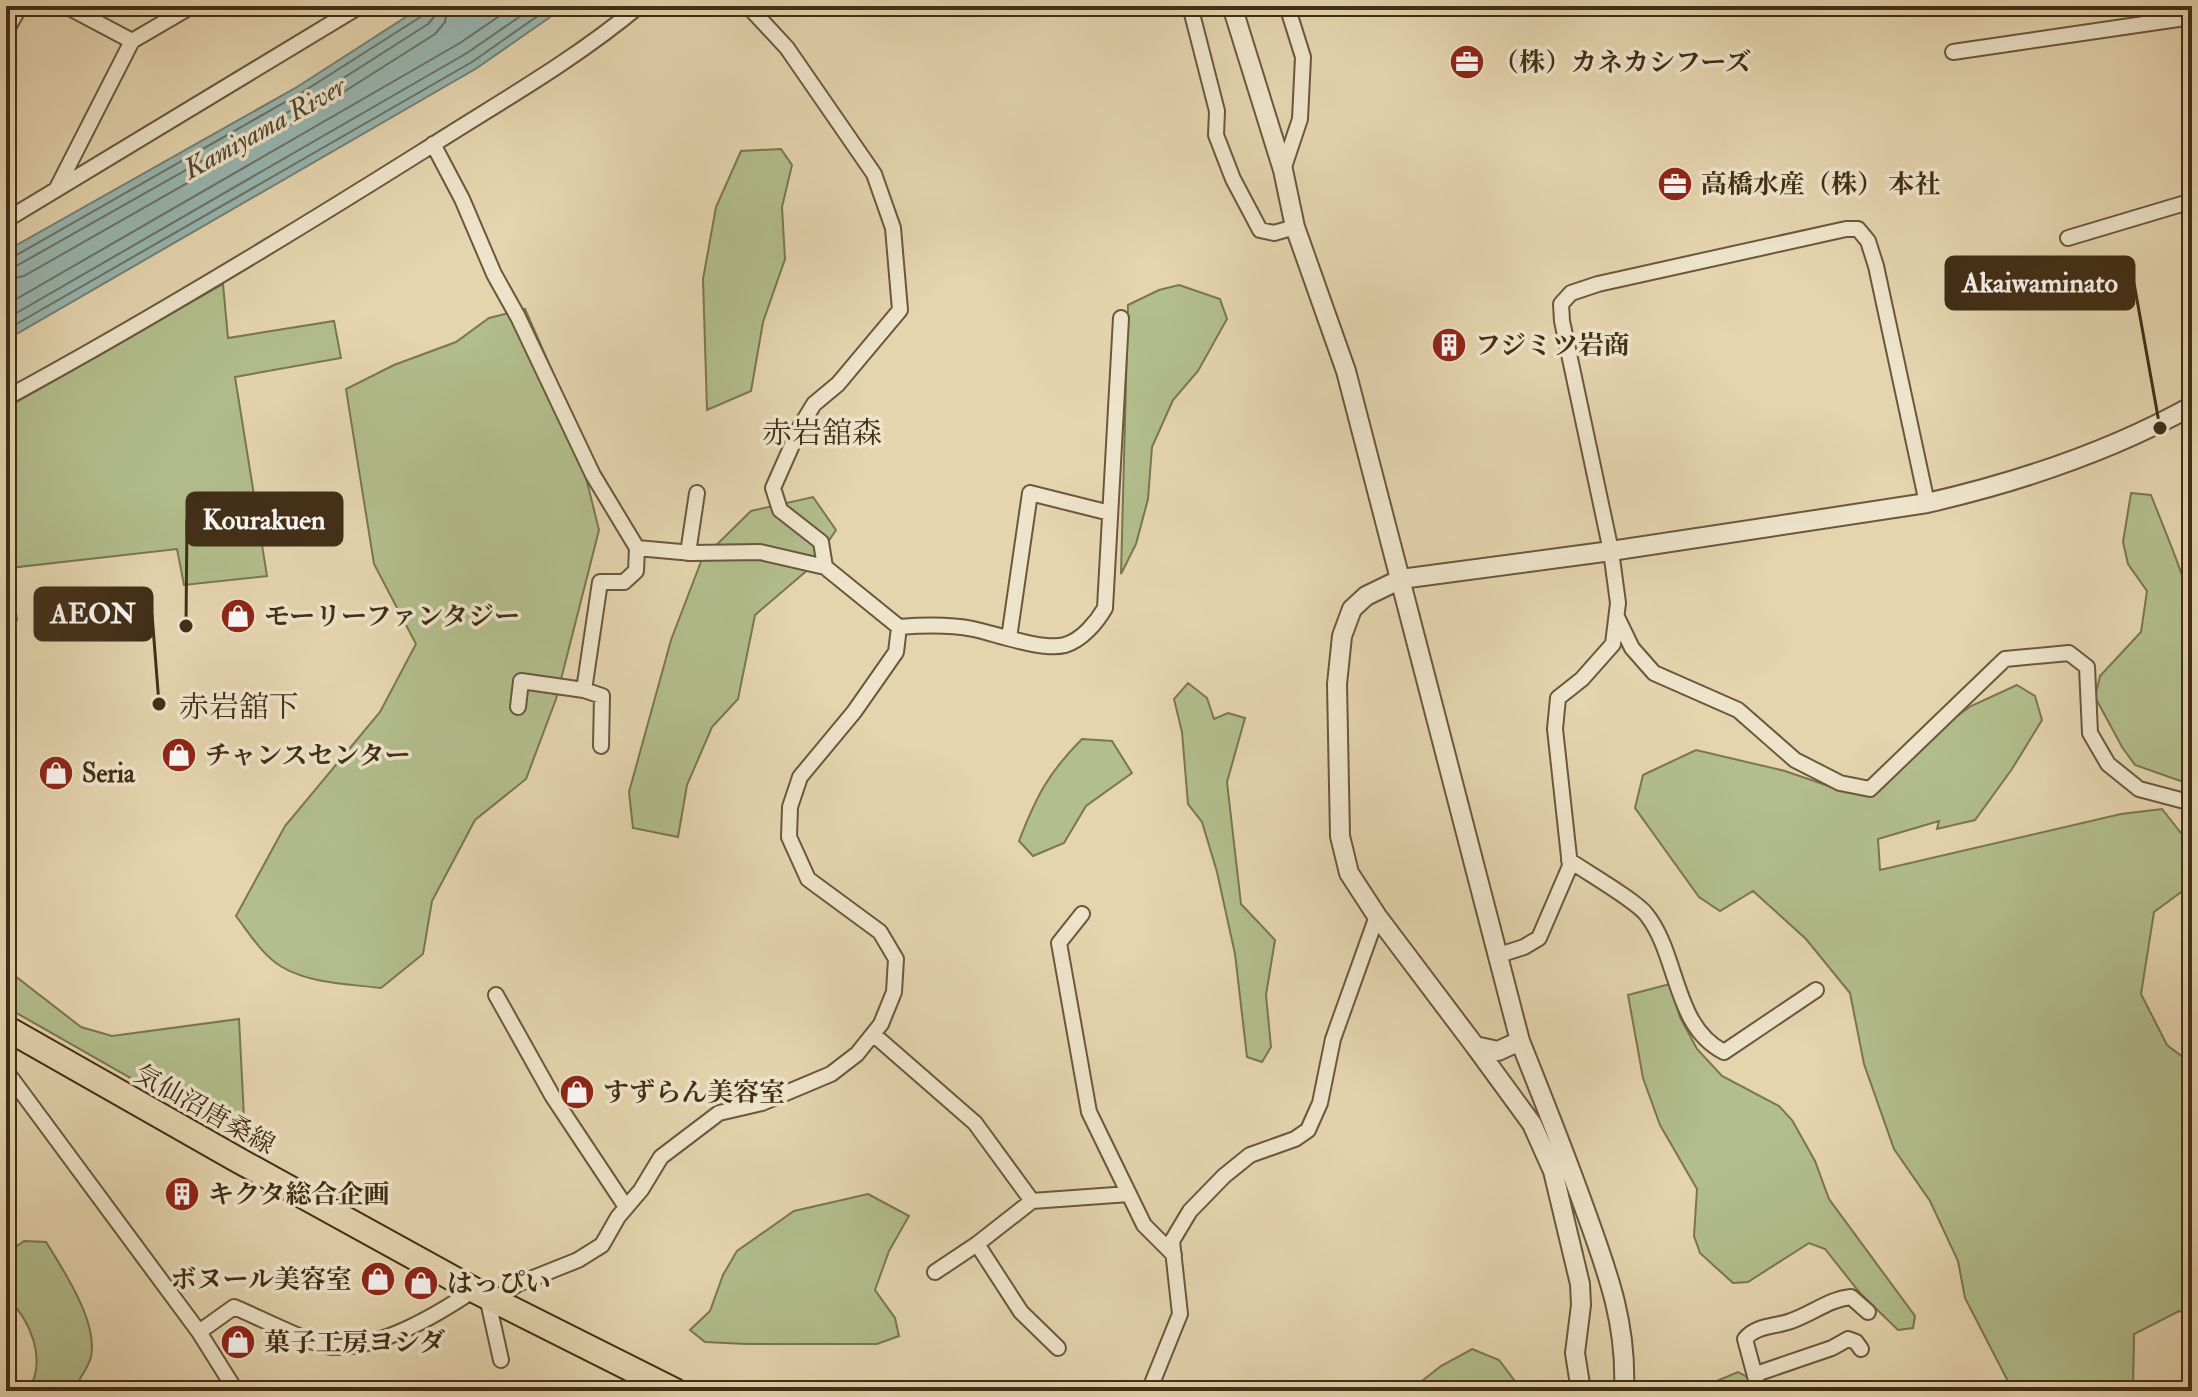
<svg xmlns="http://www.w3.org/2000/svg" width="2198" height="1397" viewBox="0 0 2198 1397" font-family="'IM FELL Double Pica','Noto Serif JP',serif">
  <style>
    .green { fill: #b2be8c; stroke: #7a7652; stroke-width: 2 }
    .water { fill: #98b7b2; stroke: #758074; stroke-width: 2 }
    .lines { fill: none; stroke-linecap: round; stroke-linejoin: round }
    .shore { stroke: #6c7264; stroke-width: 2 }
    .minor-casing { stroke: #6a583d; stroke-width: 18 }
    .tertiary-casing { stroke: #6a583d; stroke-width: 22 }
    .primary-casing { stroke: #412e17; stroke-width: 28 }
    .minor { stroke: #eee4cb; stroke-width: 14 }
    .tertiary { stroke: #eee4cb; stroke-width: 18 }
    .primary { stroke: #e5d5af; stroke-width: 24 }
    .labels { text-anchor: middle; stroke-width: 7; stroke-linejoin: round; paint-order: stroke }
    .poi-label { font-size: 26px; font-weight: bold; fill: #412e17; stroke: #eee4cb; text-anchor: start }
    .street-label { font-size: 26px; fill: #412e17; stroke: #eee4cb }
    .water-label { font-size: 28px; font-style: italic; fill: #524936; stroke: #eee4cb }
    .quarter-label { font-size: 30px; fill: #412e17; stroke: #eee4cb }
    .leader { fill: none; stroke: #412e17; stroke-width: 3 }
    .callout-dot { fill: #412e17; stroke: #eee4cb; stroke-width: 3 }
    .callout { fill: #412e17; stroke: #412e17; stroke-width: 3 }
    .callout-label { font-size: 28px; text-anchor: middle; font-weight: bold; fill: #fff }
  </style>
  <rect width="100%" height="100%" fill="#e5d5af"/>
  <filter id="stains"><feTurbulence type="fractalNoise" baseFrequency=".0025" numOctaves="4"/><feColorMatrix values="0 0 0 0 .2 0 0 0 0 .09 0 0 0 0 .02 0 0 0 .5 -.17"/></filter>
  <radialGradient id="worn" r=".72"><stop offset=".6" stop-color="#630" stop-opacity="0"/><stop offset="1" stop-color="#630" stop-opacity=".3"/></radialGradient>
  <path class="green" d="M 781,149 L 792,165 L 782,207 L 785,259 L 763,322 L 751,391 L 707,410 L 703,279 L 716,207 L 741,151 Z
    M 223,284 L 228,338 L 334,321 L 341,358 L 235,377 L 267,576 L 184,585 L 177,549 L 10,568 L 17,620 L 6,621 L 6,408 Z
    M 1179,285 L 1220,299 L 1227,319 L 1198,371 L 1173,400 L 1152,447 L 1148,499 L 1136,544 L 1121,574 L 1128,305 L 1159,290 Z
    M 525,309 L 569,409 L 599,530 L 556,699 L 526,779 L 475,820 L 432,901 L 423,954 L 381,988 C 349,984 311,984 282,967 C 263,956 249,933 236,916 L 285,826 L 380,712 L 416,644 L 374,564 L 346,389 L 394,365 L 456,342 L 489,318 Z
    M 2131,493 L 2151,495 C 2163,526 2177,558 2187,590 C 2198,629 2193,676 2182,714 L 2192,719 L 2192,785 L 2135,765 L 2122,747 L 2095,697 L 2100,676 L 2141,632 L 2147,591 L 2128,564 L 2123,542 Z
    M 813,497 L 836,530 L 811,567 L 755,615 L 738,699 L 712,727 L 687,785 L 678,837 L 633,828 L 629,792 L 671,640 L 702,559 L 751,511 Z
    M 1188,683 L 1207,698 L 1214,719 L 1228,713 L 1245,718 L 1227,782 L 1241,904 L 1275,940 L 1266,995 L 1271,1047 L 1262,1062 L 1247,1057 L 1235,954 L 1217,872 L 1202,822 L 1188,804 L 1182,732 L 1174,699 Z
    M 2017,685 L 2035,696 L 2042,720 L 2012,769 L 1975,820 L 1937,829 L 1939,821 L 1878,839 L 1880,870 L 2121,814 L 2162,809 L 2192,847 L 2192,884 L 2154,912 L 2141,994 L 2167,1045 L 2192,1064 L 2192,1316 L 2179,1311 L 2134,1334 L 2133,1391 L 2013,1391 L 1965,1298 L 1958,1261 L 1930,1201 L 1894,1149 L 1864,1064 L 1850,993 L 1806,939 L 1753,891 L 1720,911 L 1699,897 L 1635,808 L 1643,775 L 1696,750 L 1785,771 L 1840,790 L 1886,775 L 1928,737 L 1971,706 Z
    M 1082,739 L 1112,741 L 1132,773 L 1086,806 L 1064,843 L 1033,856 L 1019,841 C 1036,797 1048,773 1082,739 Z
    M 6,965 L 10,972 L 81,1027 L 112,1036 L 239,1019 L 244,1118 L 171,1101 L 6,1007 Z
    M 1670,984 L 1680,1017 L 1697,1049 L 1722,1076 L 1779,1106 L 1792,1120 L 1815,1161 L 1829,1199 L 1915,1316 L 1913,1328 L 1898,1330 L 1860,1293 L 1825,1249 L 1809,1243 L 1748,1282 L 1733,1283 L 1700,1253 L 1694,1236 L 1697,1189 L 1660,1125 L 1643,1078 L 1628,995 Z
    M 868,1194 L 909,1216 L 889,1251 L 875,1290 L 895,1318 L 899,1336 L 877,1344 L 746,1344 L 705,1342 L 690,1330 L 710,1311 L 723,1275 L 737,1251 L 794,1211 Z
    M 24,1241 L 46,1242 C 64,1271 98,1322 91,1357 C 88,1369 78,1379 74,1391 L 28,1391 C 48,1359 30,1320 6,1296 L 6,1254 Z
    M 1472,1349 L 1499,1360 L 1517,1384 L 1515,1391 L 1409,1391 L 1441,1366 Z
    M 1738,1372 L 1747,1377 L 1752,1391 L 1677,1391 L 1712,1383 Z"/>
  <path class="water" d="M 423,6 L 566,6 L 477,68 L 6,340 L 6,251 L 297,87 Z"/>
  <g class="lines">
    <path class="shore" d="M 6,258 L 13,257 L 301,93 L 422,16 L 426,6
      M 6,268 L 18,265 L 306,102 L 428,24 L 434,17 L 436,6
      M 6,280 L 24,276 L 312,112 L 435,34 L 445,22 L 448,6
      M 6,305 L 460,43 L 514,6
      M 6,319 L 467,53 L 535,6
      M 6,330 L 472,62 L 552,6"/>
    <g class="minor-casing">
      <path id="minor" d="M 66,6 L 132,41
        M 748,6 L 787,48 L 874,174 L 893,228 L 900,310 L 838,384 L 814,404 L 800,427 L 773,488 L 780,510 L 821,542 L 825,567 L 899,627
        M 1190,6 L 1217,111 L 1216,135 L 1233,179 L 1260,230 L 1274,233 L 1295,227
        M 6,31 L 20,6
        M 1953,52 L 2192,17
        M 433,144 L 462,199 L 494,274 L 518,317 L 593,475 L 637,548
        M 1283,170 L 1300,119 L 1303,57 L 1287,6
        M 57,188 L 132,41 L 192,6
        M 6,220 L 360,6
        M 2068,238 L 2192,201
        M 6,398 C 148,321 286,237 423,151 C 496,104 572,62 639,6
        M 688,553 L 697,493
        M 1617,617 L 1632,648 L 1654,673 L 1738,710 L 1795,760 L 1840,783 L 1870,789 L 2005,659 L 2069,653 L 2087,667 L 2090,733 L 2108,764 L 2139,789 L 2192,803
        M 1009,638 L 1030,493 L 1110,513
        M 584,690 L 602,696 L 601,746
        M 518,707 L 521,681 L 584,690 L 600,582 L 624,582 L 636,571 L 637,548 L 692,553 L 760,552 L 825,567
        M 1569,860 C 1586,872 1635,900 1646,914 C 1679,955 1673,1026 1724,1052 L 1816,990
        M 1082,914 L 1059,943 L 1089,1112 L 1144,1225 L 1174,1255
        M 1496,956 L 1524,947 L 1539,938 L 1570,866 L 1555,729 L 1558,698 L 1582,679 L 1613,644 L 1618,603 L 1611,551 L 1562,321 L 1561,304 L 1571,293 L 1598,284 L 1846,229 L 1858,229 L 1868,241 L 1876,266 L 1927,503
        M 496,995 L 553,1097 L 626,1207
        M 873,1034 L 975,1123 L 1032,1201
        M 6,1071 L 199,1332 L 236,1391
        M 977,1244 L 1021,1312 L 1058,1348
        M 935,1272 L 977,1244 L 1032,1201 L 1129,1194
        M 487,1297 L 501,1360
        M 493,1300 L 518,1284 L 578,1260 L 602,1245 L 618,1217 L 641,1190 L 661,1157 L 719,1113 L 762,1103 L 831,1074 L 857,1054 L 881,1024 L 894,992 L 896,959 L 880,932 L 808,879 L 789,837 L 790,807 L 800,777 L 854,712 L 896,652 L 899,627 C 924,625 948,624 973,629 C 997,634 1042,651 1065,645 C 1082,640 1097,622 1105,608 L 1121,318
        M 199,1332 L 234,1307 C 252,1314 317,1347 332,1347 C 380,1349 435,1316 474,1290
        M 1756,1374 L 1832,1348 L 1848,1339 L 1856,1342 L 1861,1349
        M 1149,1391 L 1180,1314 L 1172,1241 L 1190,1211 L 1224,1176 L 1250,1155 L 1295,1139 L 1308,1130 L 1320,1103 L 1333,1039 L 1377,916
        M 1759,1391 L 1745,1339 C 1756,1325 1775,1327 1791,1321 C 1812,1314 1829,1299 1851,1297 L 1868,1312"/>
    </g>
    <g class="tertiary-casing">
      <path id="tertiary" d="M 1232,6 L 1283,170 L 1295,227 L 1346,371 L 1520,1041
        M 1475,1046 L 1532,1124 L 1553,1171 L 1580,1284 L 1581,1305 L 1575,1353 L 1581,1391
        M 1624,1391 C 1627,1322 1607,1271 1584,1207 C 1564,1151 1542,1096 1520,1041 L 1498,1051 L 1475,1046 L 1377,916 L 1349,873 L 1340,836 L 1337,684 L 1342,636 L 1352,609 L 1366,596 L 1401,579 L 1611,551 L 1927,503 C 2019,482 2109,452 2192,406"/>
    </g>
    <g class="primary-casing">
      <path id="primary" d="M 6,1028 L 238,1160 L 474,1290 L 675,1391"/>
    </g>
    <use href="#minor" class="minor"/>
    <use href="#tertiary" class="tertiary"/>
    <use href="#primary" class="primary"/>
  </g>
  <defs>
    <g id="office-disc" transform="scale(1.8)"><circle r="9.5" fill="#8f2418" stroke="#eee4cb"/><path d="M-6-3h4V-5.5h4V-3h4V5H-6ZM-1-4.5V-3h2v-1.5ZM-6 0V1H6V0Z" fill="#fff"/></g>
    <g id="building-disc" transform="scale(1.8)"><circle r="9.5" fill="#8f2418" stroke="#eee4cb"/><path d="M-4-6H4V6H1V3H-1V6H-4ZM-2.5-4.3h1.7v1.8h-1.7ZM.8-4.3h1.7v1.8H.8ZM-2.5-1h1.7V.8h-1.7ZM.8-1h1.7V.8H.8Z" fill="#fff"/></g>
    <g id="shop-disc" transform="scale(1.8)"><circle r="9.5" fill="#8f2418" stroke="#eee4cb"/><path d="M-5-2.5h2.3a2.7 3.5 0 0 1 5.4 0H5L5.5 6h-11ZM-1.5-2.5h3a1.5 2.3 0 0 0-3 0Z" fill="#fff"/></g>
  </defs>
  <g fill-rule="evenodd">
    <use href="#office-disc" x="1467" y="62"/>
    <use href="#office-disc" x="1675" y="184"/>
    <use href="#building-disc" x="1449" y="345"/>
    <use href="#shop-disc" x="238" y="616"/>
    <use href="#shop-disc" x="179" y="755"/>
    <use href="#shop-disc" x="56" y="773"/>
    <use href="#shop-disc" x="577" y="1092"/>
    <use href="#building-disc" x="182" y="1194"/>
    <use href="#shop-disc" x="378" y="1279"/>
    <use href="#shop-disc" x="421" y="1283"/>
    <use href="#shop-disc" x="238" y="1342"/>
  </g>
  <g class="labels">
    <g class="poi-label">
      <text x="1493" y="71">（株）カネカシフーズ</text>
      <text x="1701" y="193">高橋水産（株） 本社</text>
      <text x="1475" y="354">フジミツ岩商</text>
      <text x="264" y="625">モーリーファンタジー</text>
      <text x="205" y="764">チャンスセンター</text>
      <text x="82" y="782">Seria</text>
      <text x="603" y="1101">すずらん美容室</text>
      <text x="208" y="1203">キクタ総合企画</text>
      <text x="352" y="1288" text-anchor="end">ボヌール美容室</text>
      <text x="447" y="1292">はっぴい</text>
      <text x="264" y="1351">菓子工房ヨシダ</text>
    </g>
    <g class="street-label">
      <text transform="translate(205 1109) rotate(29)" y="9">気仙沼唐桑線</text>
    </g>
    <g class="water-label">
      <text transform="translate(264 127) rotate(-29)" y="10">Kamiyama River</text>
    </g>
    <g class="quarter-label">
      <text x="822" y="443">赤岩舘森</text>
      <text x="239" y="717">赤岩舘下</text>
    </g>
  </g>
  <path class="leader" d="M2160 428L2134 283M186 626L187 519M159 704L152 614"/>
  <g class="callout-dot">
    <circle cx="2160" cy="428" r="8"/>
    <circle cx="186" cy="626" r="8"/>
    <circle cx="159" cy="704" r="8"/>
  </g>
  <g class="callout">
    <rect x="1946" y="257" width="188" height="52" rx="8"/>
    <rect x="187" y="493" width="155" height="52" rx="8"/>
    <rect x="35" y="588" width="117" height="52" rx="8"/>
  </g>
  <g class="callout-label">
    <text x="2040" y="292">Akaiwaminato</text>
    <text x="264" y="529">Kourakuen</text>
    <text x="93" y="623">AEON</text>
  </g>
  <rect width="2198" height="1397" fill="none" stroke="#e5d5af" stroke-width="32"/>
  <rect x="8" y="8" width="2182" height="1381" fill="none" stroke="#412e17" stroke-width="4"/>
  <rect x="16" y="16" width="2166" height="1365" fill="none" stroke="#412e17" stroke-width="2"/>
  <rect width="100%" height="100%" filter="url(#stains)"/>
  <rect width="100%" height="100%" fill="url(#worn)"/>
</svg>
